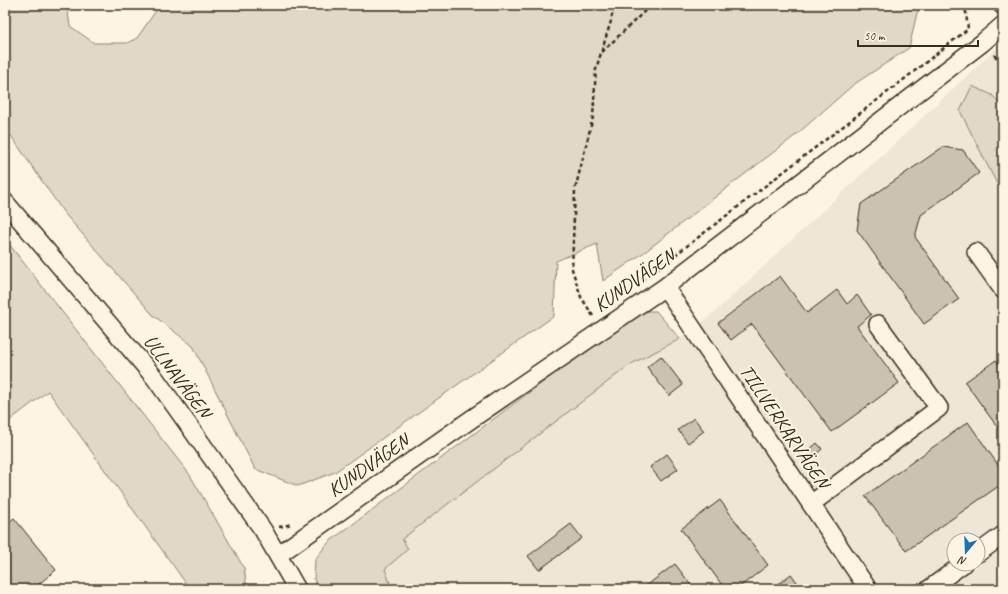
<svg xmlns="http://www.w3.org/2000/svg" width="1008" height="594" viewBox="0 0 1008 594" font-family="Caveat,sans-serif">
  <style>
    .built { fill: #eee6d6; fill-rule: evenodd }
    .green { fill: #e0d8c8; stroke: #8e8173 }
    .building { fill: #ccc2b3; stroke: #3b2a1e }
    .lines { fill: none; stroke-linecap: round; stroke-linejoin: round }
    .minor-casing { stroke: #3b2a1e; stroke-width: 20 }
    .path { stroke: #3b2a1e; stroke-width: 2.5; stroke-dasharray: 4 3; stroke-linecap: butt }
    .minor { stroke: #fcf5e5; stroke-width: 17 }
    .labels { text-anchor: middle; stroke-width: 4; stroke-linejoin: round; paint-order: stroke }
    .street-label { font-size: 20px; fill: #3b2a1e; stroke: #fcf5e5 }
  </style>
  <rect width="100%" height="100%" fill="#fcf5e5"/>
  <filter id="ink" filterUnits="userSpaceOnUse"><feTurbulence type="fractalNoise" baseFrequency=".025" numOctaves="2"/><feDisplacementMap in="SourceGraphic" scale="8" xChannelSelector="R" yChannelSelector="G"/><feConvolveMatrix kernelMatrix="1 2 1 2 8 2 1 2 1" color-interpolation-filters="sRGB"/></filter>
  <g filter="url(#ink)">
    <path class="built" d="M 1003,42 L 1003,589 L 392,589 L 385,569 L 408,549 L 402,539 L 631,364 L 680,339 L 717,310 ZM 954,540 L 978,540 L 978,564 L 954,564 Z"/>
    <path class="green" d="M 5,5 L 67,5 L 70,26 L 94,43 L 127,43 L 137,38 L 160,5 L 923,5 L 917,13 L 909,48 L 853,85 L 796,135 L 728,187 L 646,251 L 603,281 L 597,244 L 556,261 L 554,316 L 335,472 L 298,486 L 255,469 L 193,346 L 153,315 L 64,213 L 5,127 Z
      M 972,86 L 992,95 L 1003,107 L 1003,185 L 997,184 L 960,111 Z
      M 5,239 L 190,475 L 244,568 L 247,589 L 190,589 L 48,391 L 5,424 Z
      M 643,311 L 656,311 L 680,339 L 631,364 L 402,539 L 408,549 L 385,569 L 392,589 L 318,589 L 314,579 L 315,559 L 329,542 L 622,323 Z"/>
    <path class="building" d="M 943,147 L 963,150 L 979,173 L 921,215 L 915,237 L 959,299 L 924,324 L 857,230 L 861,204 Z
      M 780,276 L 807,313 L 837,290 L 847,304 L 857,295 L 871,315 L 857,326 L 899,383 L 832,432 L 752,324 L 731,340 L 718,323 Z
      M 661,356 L 683,385 L 669,396 L 647,367 Z
      M 996,360 L 1003,370 L 1003,435 L 965,382 Z
      M 694,418 L 704,431 L 688,443 L 678,430 Z
      M 968,422 L 1003,472 L 1003,483 L 906,551 L 865,496 Z
      M 817,443 L 822,449 L 813,457 L 808,451 Z
      M 667,454 L 678,469 L 661,481 L 650,467 Z
      M 720,500 L 768,565 L 737,589 L 725,589 L 681,529 Z
      M 14,518 L 56,570 L 33,589 L 5,589 L 5,525 Z
      M 571,524 L 582,538 L 539,570 L 528,556 Z
      M 675,564 L 694,589 L 642,589 Z
      M 791,574 L 802,589 L 772,589 Z"/>
    <g class="lines">
      <g class="minor-casing">
        <path id="minor" d="M 1002,5 L 1003,6
          M 5,202 L 155,378 L 263,530 L 297,589
          M 976,252 L 1003,290
          M 665,287 L 868,589
          M 811,504 L 939,408 L 878,324
          M 978,553 L 1003,535
          M 278,555 L 470,420 L 665,287 L 982,43 L 1003,25
          M 929,589 L 963,564"/>
      </g>
      <path class="path" d="M 602,52 L 651,5
        M 994,55 L 996,57 L 1003,59
        M 636,285 L 893,88 L 968,29 L 965,5
        M 593,316 L 581,297 L 572,269 L 575,190 L 593,117 L 596,69 L 611,21 L 614,5
        M 279,527 L 292,524"/>
      <use href="#minor" class="minor"/>
    </g>
  </g>
  <g class="labels">
    <g class="street-label">
      <text transform="translate(634 280) rotate(-35)" y="7">KUNDVÄGEN</text>
      <text transform="translate(178 376) rotate(53)" y="7">ULLNAVÄGEN</text>
      <text transform="translate(785 426) rotate(56)" y="7">TILLVERKARVÄGEN</text>
      <text transform="translate(368 465) rotate(-35)" y="7">KUNDVÄGEN</text>
    </g>
  </g>
  <rect width="1008" height="594" fill="none" stroke="#fcf5e5" stroke-width="20"/>
  <rect x="10" y="10" width="988" height="574" fill="none" stroke="#3b2a1e" stroke-width="1.5" filter="url(#ink)"/>
  <g transform="translate(966 552) rotate(199)"><circle r="19" fill="#fcf5e5" stroke="#afa495"/>
  <path d="M0-3L7 15L0 10L-7 15Z" fill="#1f6fb2"/>
  <text y="-6" font-size="11" font-weight="bold" text-anchor="middle" fill="#3b2a1e">N</text>
  </g>
  <path d="M858 40v6h120v-6" fill="none" stroke="#3b2a1e" stroke-width="2"/>
  <text x="864" y="40" font-size="12" fill="#3b2a1e" stroke="#fcf5e5" stroke-width="3" paint-order="stroke">50 m</text>
</svg>
